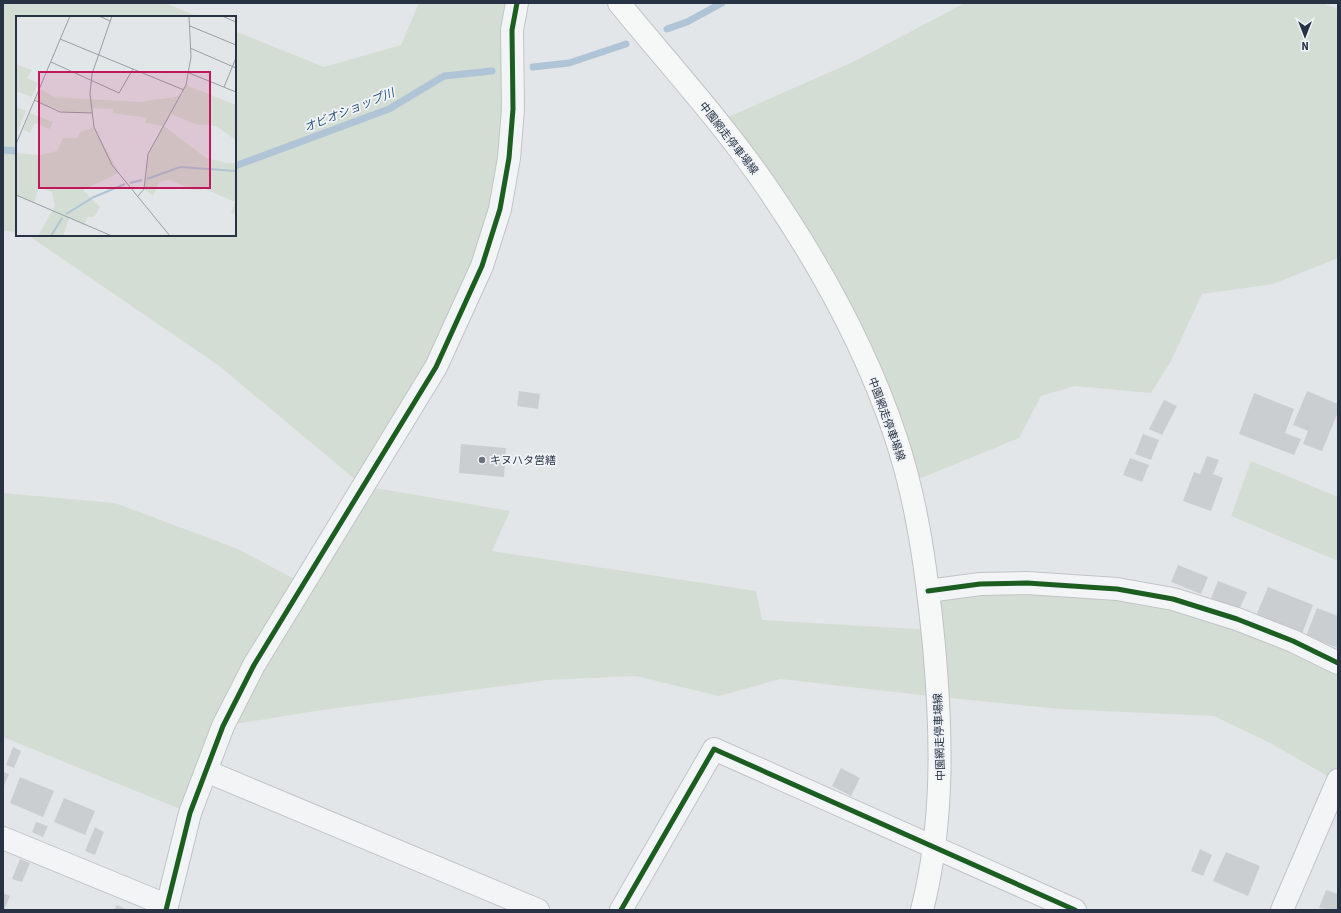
<svg xmlns="http://www.w3.org/2000/svg" width="1341" height="913" viewBox="0 0 1341 913" font-family="'Source Sans 3','Noto Sans JP',sans-serif">
  <rect width="100%" height="100%" fill="#e3e6e9"/>
  <path fill="#d4ddd3" d="M3,3H165L199,17H17V233L3,230Z
    M419,3H517L513,75L482,266L363,486L510,511L492,551L756,591L762,620L932,630L928,591L1117,589L1338,663V777L1336,781L1272,744L1214,716L1060,709L939,697L780,679L719,696L636,676L547,680L315,711L223,726L190,813L3,737V493L115,503L238,549L304,584L363,486L218,365L29,236L23,235H235V31L324,67L401,45Z
    M965,3H1322L1338,9V258L1273,284L1202,294L1171,361L1151,393L1075,386L1041,396L1019,438L909,483L874,380L717,122L855,61Z
    M1251,461L1338,497V561L1231,516Z"/>
  <g fill="none" stroke-linecap="round" stroke-linejoin="round">
    <path stroke="#afc4d6" stroke-width="7" d="M667,29L687,22L722,3
      M533,67L569,63L626,44
      M3,150L17,151
      M235,166L389,109L444,76L492,71"/>
  </g>
  <path fill="#cbced1" d="M519,391L540,394L538,409L517,406Z
    M1307,391L1338,404V412L1322,451L1303,444L1308,431L1293,425Z
    M1254,393L1294,409L1285,433L1301,439L1294,455L1239,434Z
    M1164,400L1177,406L1162,435L1149,429Z
    M1143,434L1159,440L1151,460L1135,454Z
    M461,444L506,448L504,477L459,473Z
    M1207,456L1219,460L1213,474L1223,478L1211,511L1183,501L1194,472L1200,474Z
    M1130,458L1149,465L1142,482L1123,475Z
    M1178,565L1208,577L1201,594L1171,582Z
    M1218,581L1247,592L1239,610L1211,598Z
    M1268,587L1313,605L1302,634L1256,616Z
    M1317,608L1338,616V648L1306,636Z
    M13,747L21,751L14,768L6,765Z
    M841,768L860,778L851,796L832,786Z
    M3,772L9,774L3,788Z
    M20,777L54,791L43,817L10,803Z
    M64,798L95,811L85,835L54,822Z
    M36,822L48,826L43,837L32,832Z
    M95,827L104,832L95,855L85,851Z
    M1200,849L1212,855L1203,876L1191,871Z
    M1226,852L1260,866L1248,896L1213,881Z
    M20,859L30,863L22,882L12,879Z
    M1326,890L1338,894L1337,910L1319,908Z
    M3,893L10,896L4,910H3Z
    M117,905L128,910H114Z"/>
  <g fill="none" stroke-linecap="round" stroke-linejoin="round">
    <g stroke="#c1c4c7" stroke-width="24">
      <path id="minor" d="M928,591L980,584L1027,583L1117,589L1173,599L1237,619L1293,641L1338,663
        M206,771L538,910
        M3,838L166,905
        M166,910L190,813L223,726L254,665L436,367L482,266L500,209L509,158L513,109L512,30L517,3
        M621,910L714,749L1075,910
        M1282,910L1338,780"/>
    </g>
    <g stroke="#bfc3c7" stroke-width="24">
      <path id="major" d="M619,3C668,63 722,122 766,186C819,263 865,346 895,435C918,503 927,575 934,646C942,735 944,823 922,910"/>
    </g>
    <use href="#minor" stroke="#f3f4f5" stroke-width="22"/>
    <use href="#major" stroke="#f6f7f7" stroke-width="22"/>
    <g stroke="#f1f4f8" stroke-width="8">
      <path id="cycleway" d="M928,591L980,584L1027,583L1117,589L1173,599L1237,619L1293,641L1338,663
        M166,910L190,813L223,726L254,665L436,367L482,266L500,209L509,158L513,109L512,30L517,3
        M621,910L714,749L1075,910"/>
    </g>
    <use href="#cycleway" stroke="#1b5e20" stroke-width="5"/>
  </g>
  <circle fill="#69727e" stroke="#f1f4f8" stroke-width="1.5" cx="482" cy="460" r="4"/>
  <g text-anchor="middle" stroke-width="3.5" stroke-linejoin="round" paint-order="stroke">
    <g font-size="11" fill="#273344" stroke="#f1f4f8">
      <text transform="translate(729 138) rotate(52)" y="4">中園網走停車場線</text>
      <text transform="translate(887 419) rotate(70)" y="4">中園網走停車場線</text>
      <text transform="translate(939 737) rotate(-92)" y="4">中園網走停車場線</text>
    </g>
    <g font-size="11" fill="#273344" stroke="#f1f4f8" text-anchor="start">
      <text x="490" y="464">キヌハタ営繕</text>
    </g>
    <g font-size="12" font-style="italic" fill="#2e557c" stroke="#f1f4f8">
      <text transform="translate(349 110) rotate(-22)" y="4">オビオショップ川</text>
    </g>
  </g>
  <g transform="translate(16 16)">
    <rect width="220" height="220" fill="#e3e6e9"/>
    <path d="M0,48L16,54L11,62L22,67L16,81L0,75ZM170,69L220,89V124L200,110L179,108L155,98L148,110L190,142L211,147H220V198L215,197L219,186L189,173L178,174L153,164L143,166L137,180L128,173L132,138L147,110L129,107L131,102L97,97V93L75,92L76,97H52L23,88L19,83L24,73L39,81L124,86L165,80ZM0,91L10,95L0,119ZM14,97L37,106L34,113L19,107L14,117L7,114ZM78,111L103,157L67,174L84,191L78,201H72L68,209L53,202L47,220H22L39,190L36,176L23,171L18,187L0,179V137L24,139L41,135L47,122H61L64,116Z" fill="#d4ddd3"/>
    <path fill="none" stroke="#afc4d6" stroke-width="2" d="M131,163L164,151L220,155M114,167L126,164M50,198L78,181L109,168M35,220L46,202"/>
    <path fill="none" stroke="#989ea7" stroke-width="1" d="M83,0L94,5M96,0L76,58L74,78L78,111L96,149L154,220M206,0L220,6M174,10L220,29M44,23L168,74M174,32L220,52M35,46L103,77L117,53M173,57L220,76M208,71L220,42M18,84L44,96L76,97M0,128L54,0M0,179L96,220M122,180L128,173L132,138L170,69L175,41L173,0"/>
    <path fill="#c2185b" fill-opacity="0.15" stroke="#c2185b" stroke-width="2" d="M23,56H194V172H23Z"/>
    <rect width="220" height="220" fill="none" stroke="#273344" stroke-width="2"/>
  </g>
  <rect width="1341" height="913" fill="none" stroke="#273344" stroke-width="8"/>
  <g transform="translate(1305 36) rotate(180)" stroke="#f1f4f8" stroke-width="3" paint-order="stroke">
  <path d="M0-3L7 15L0 10L-7 15Z" fill="#273344"/>
  <text y="-6" font-size="11" font-weight="bold" text-anchor="middle" fill="#273344">N</text>
  </g>
</svg>
